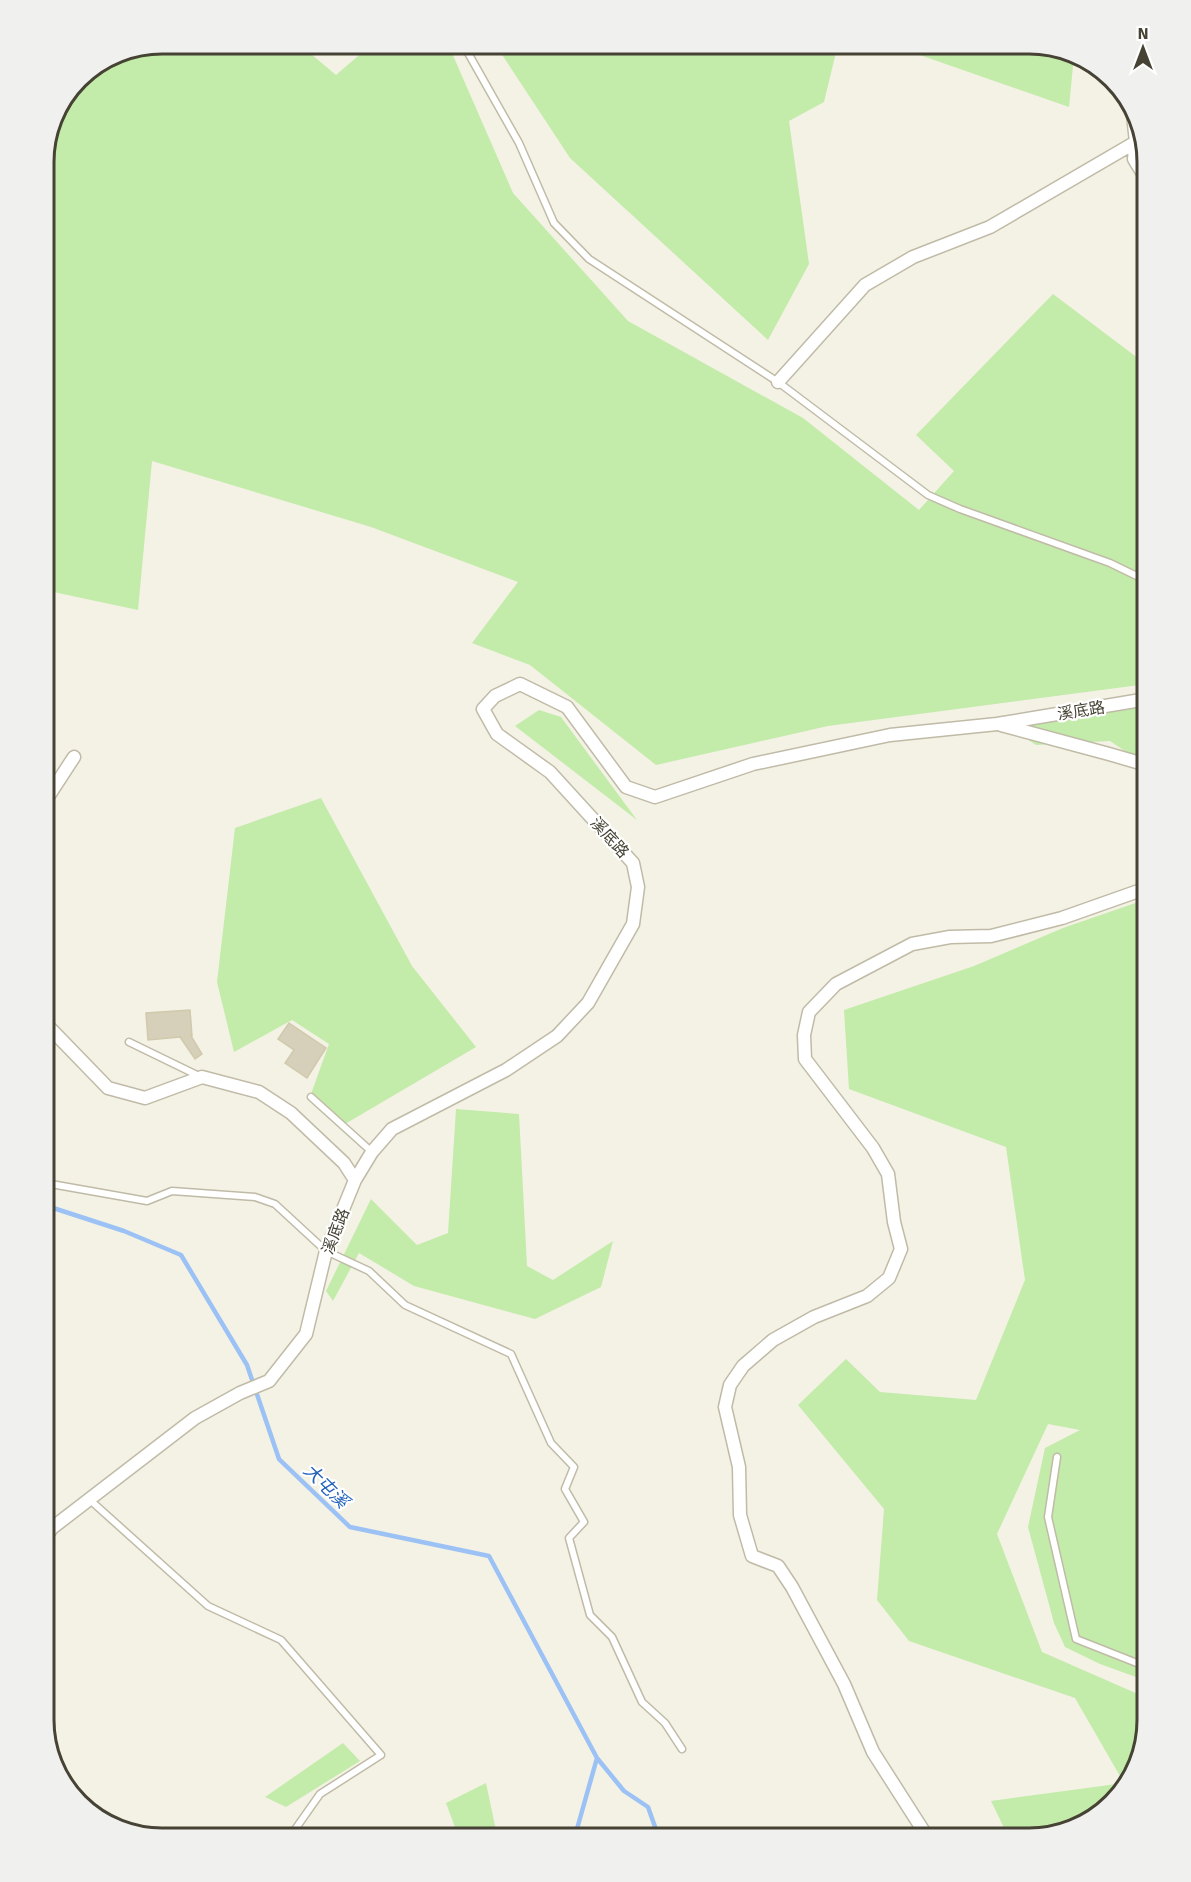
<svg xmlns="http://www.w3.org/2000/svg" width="1191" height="1882" viewBox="0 0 1191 1882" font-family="Signika,'Noto Sans TC',sans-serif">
  <rect width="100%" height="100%" fill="#f4f2e5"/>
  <path fill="#c3ebaa" d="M162,44H299L336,75L372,44H448L513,193L628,321L803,418L919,510L954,471L916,435L1053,294L1147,365V684L828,726L656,765L530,665L472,643L518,582L371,527L152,461L138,610L44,590V155L56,110L79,78L117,52Z
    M495,44H838L824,102L789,121L809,264L768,340L570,158Z
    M917,44H1037L1074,56L1069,107L917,54Z
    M1147,705V766L1110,741L1036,745L1007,725Z
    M539,710L561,717L637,820L515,726Z
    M321,798L412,966L476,1047L345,1124L311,1094L329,1044L292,1020L234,1052L217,982L235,828Z
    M1147,899V1681L1100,1664L1065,1647L1054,1623L1028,1527L1045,1448L1080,1430L1048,1424L997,1534L1042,1652L1147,1698V1720L1128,1785L1082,1826L1029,1838H1009L991,1801L1124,1783L1075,1698L909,1641L877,1600L884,1509L798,1405L846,1359L880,1392L976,1400L1025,1280L1006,1147L849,1089L844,1010L974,966L1063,928Z
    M456,1109L519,1114L527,1266L553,1280L613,1241L601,1287L535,1319L414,1286L359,1253L333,1301L326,1291L371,1199L417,1245L448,1233Z
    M343,1743L360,1761L286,1807L265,1797Z
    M486,1783L497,1835L491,1838H459L446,1803Z"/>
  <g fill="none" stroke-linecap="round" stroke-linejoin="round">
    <path stroke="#9cc2f5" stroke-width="4.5" d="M44,1205L124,1231L181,1255L247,1365L279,1459L350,1527L489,1556L597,1758L575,1836L577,1838
      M597,1758L624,1791L648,1807L659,1838"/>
  </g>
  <path fill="#d6cfb9" stroke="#d1c9ac" stroke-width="1.5" d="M190,1010L192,1036H191L202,1054L195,1059L180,1037L148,1040L146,1013Z
    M289,1023L326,1048L307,1078L285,1063L294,1050L278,1039Z"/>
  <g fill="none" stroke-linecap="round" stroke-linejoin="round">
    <g stroke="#c0bba7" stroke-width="9">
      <path id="service" d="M463,44L519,143L554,223L589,259L778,382L928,495L960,509L1110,563L1147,581
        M129,1042L201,1077
        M311,1097L372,1152
        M44,1184H51L147,1201L172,1191L255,1197L275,1204L326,1251L369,1271L405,1305L511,1354L551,1443L574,1467L565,1489L584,1522L569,1538L590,1615L612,1637L642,1702L665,1723L682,1749
        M1057,1457L1048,1517L1076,1639L1147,1667
        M90,1500L208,1606L281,1640L381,1755L320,1794L289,1838"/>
    </g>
    <g stroke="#c0bba7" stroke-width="15">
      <path id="minor" d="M1132,106L1136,142L1134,159L1147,180
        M778,382L865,285L913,257L990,227L1136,142
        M1001,725L1109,754L1140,763L1147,769
        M44,803L74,757
        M44,1022L108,1088L145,1098L202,1077L259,1092L291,1113L344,1163L355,1180
        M44,1539L52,1528L195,1418L240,1393L269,1381L306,1334L326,1251L355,1180L372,1152L392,1129L506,1070L557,1036L588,1003L633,924L638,887L633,863L550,772L497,734L483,709L495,696L520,684L567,707L626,787L655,797L753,764L890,735L997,724L1147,699
        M928,1838L873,1752L844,1684L792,1587L778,1566L752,1556L740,1515L739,1467L725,1407L730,1385L743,1366L773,1340L814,1317L867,1296L889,1278L901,1249L894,1222L888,1174L873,1148L805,1059L804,1035L809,1012L836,984L912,944L950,937L991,936L1062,918L1147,888"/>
    </g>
    <use href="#service" stroke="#fff" stroke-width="6"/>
    <use href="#minor" stroke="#fff" stroke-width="12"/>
  </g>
  <g text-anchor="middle" stroke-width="4.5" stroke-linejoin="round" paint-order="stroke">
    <g font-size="16" fill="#464234" stroke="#fff">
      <text transform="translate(1081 710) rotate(-9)" y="6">溪底路</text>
      <text transform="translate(610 837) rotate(48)" y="6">溪底路</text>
      <text transform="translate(335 1231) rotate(-69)" y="6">溪底路</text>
    </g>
    <g font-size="18" font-style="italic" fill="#2563ba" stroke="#fff">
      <text transform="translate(326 1486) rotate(44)" y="6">大屯溪</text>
    </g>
  </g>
  <path d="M0 0H1191V1882H0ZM162 54H1029A108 108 0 0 1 1137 162V1720A108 108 0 0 1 1029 1828H162A108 108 0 0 1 54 1720V162A108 108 0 0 1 162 54Z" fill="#f0f0ef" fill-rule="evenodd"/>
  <path fill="none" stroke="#464234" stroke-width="3" d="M162 54H1029A108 108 0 0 1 1137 162V1720A108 108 0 0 1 1029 1828H162A108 108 0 0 1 54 1720V162A108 108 0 0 1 162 54Z"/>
  <g transform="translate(1143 48)" stroke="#ffffff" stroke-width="4.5" paint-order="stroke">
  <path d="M0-4.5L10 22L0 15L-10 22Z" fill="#464234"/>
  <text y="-9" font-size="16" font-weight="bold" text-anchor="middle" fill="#464234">N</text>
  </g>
</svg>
